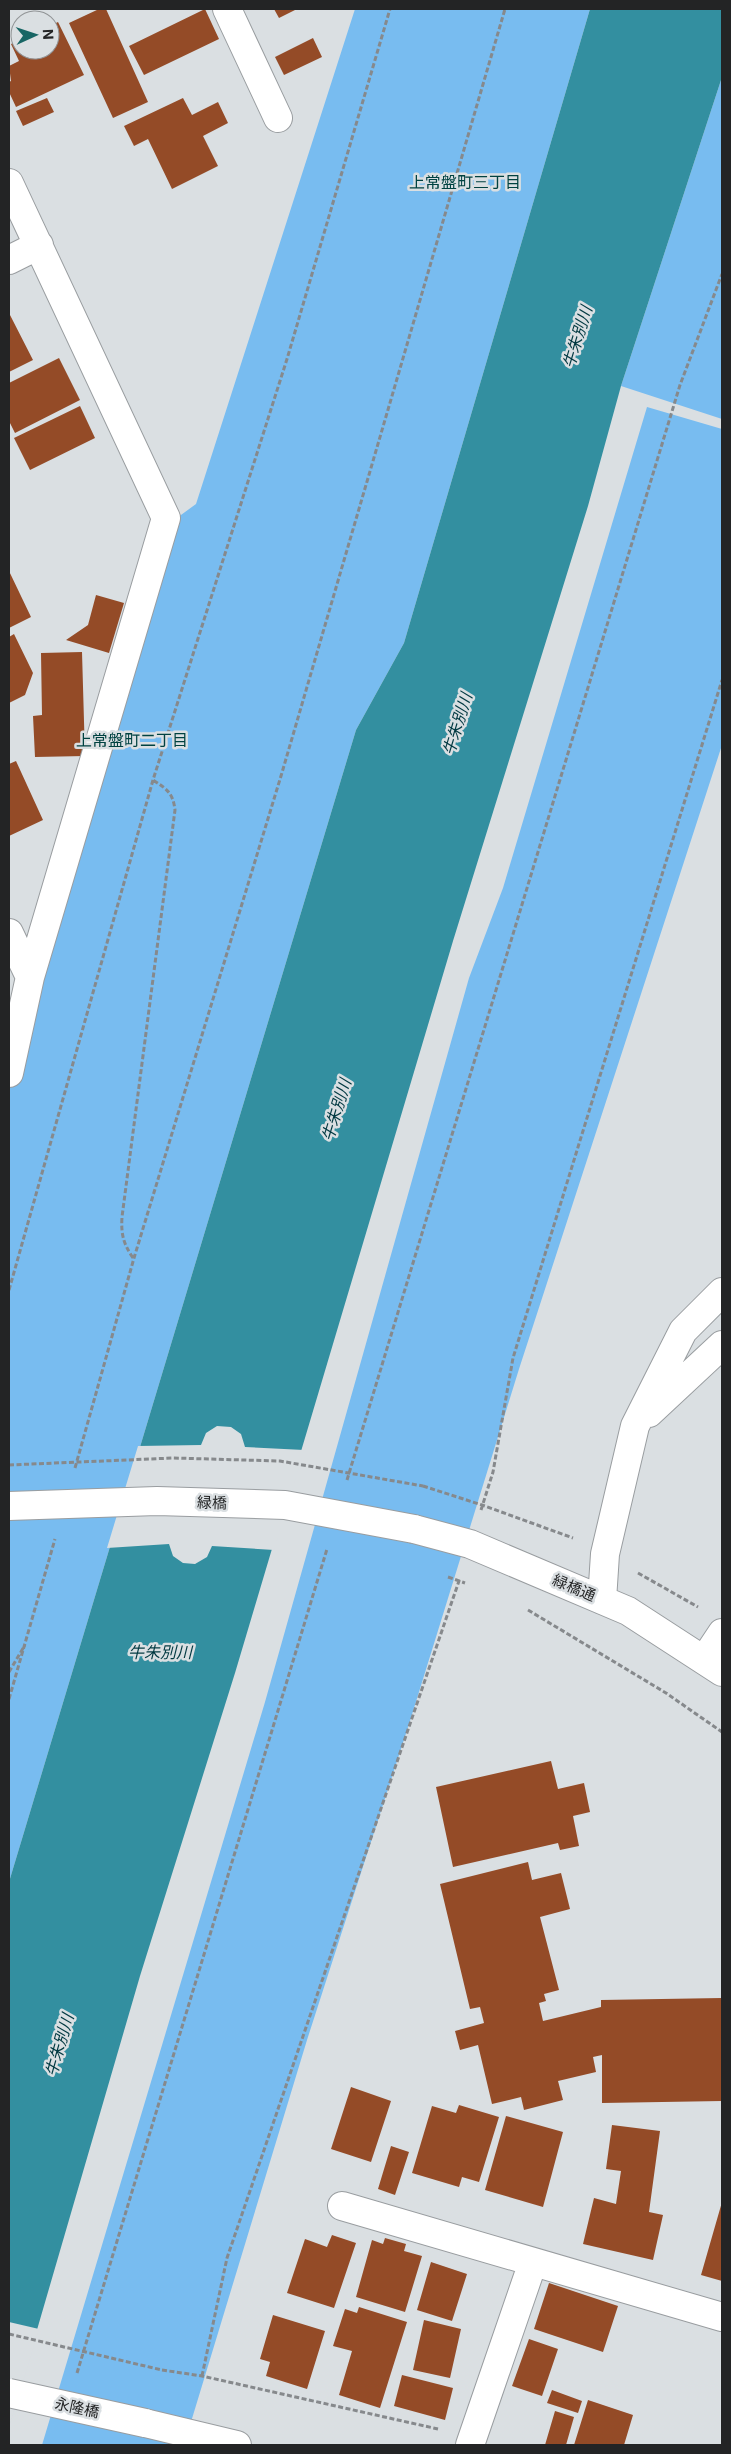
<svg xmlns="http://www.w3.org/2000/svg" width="731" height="2454" viewBox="0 0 731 2454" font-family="Inter,'Noto Sans JP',sans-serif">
  <rect width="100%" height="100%" fill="#dadfe2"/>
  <path fill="#78bcf0" d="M355,9H590L404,643L356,730L9,1882V1014L144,542L196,504Z
    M722,77V419L621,386Z
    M647,407L722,429V745L519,1369L410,1721L307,2040L184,2445H42L265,1702L469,978L503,888Z"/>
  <path fill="#338fa0" d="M590,9H722V77L621,386L588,506L453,941L235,1673L140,1976L9,2426V1882L356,730L404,643Z"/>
  <path fill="#dadfe2" d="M217,1426L231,1427L241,1434L245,1447L304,1450L274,1550L212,1546L207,1557L195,1564L183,1563L173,1556L169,1544L107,1548L138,1446L201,1445L206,1433Z
    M9,2322L39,2329L9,2428Z"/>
  <path fill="#944b27" d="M99,9H106L148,102L113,118L69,23Z
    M205,9L219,39L144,75L129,46Z
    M274,9H297L279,18Z
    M58,22L84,75L16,107L9,92V82L11,81L9,66L19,61L11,44L20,40V50H50V26Z
    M313,38L322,57L284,75L275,57Z
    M47,98L54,112L23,126L16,111Z
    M183,98L192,115L218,102L228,123L203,136L218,166L172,189L148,139L134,146L124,126Z
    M10,315L33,360L9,372V316Z
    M59,358L80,400L15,433L9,421V383Z
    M80,406L95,438L30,470L14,438Z
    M9,571L31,617L9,628Z
    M96,595L124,603L109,653L66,640L88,625Z
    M14,634L33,673L25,695L9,703V637Z
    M82,652L85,756L35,757L33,716L42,715L41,653Z
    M16,761L43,820L9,836V764Z
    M551,1761L558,1789L584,1783L590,1812L573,1816L579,1846L560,1850L558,1843L453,1867L436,1787Z
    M528,1862L532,1880L561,1873L570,1909L540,1917L559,1990L544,1994L546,2001L539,2003L543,2021L601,2007V2000L722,1998V2101L602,2103V2055L593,2057L596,2072L558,2081L563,2100L524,2110L521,2097L492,2104L478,2045L460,2050L455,2031L484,2023L480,2007L470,2009L440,1884Z
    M351,2087L391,2101L371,2162L331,2149Z
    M459,2105L499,2117L479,2182L462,2177L459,2187L412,2173L432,2106L456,2113Z
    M506,2116L563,2132L543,2207L485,2190Z
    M612,2125L660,2131L649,2212L663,2215L653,2260L583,2244L594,2198L616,2204L621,2171L606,2169Z
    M391,2146L409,2152L395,2195L378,2189Z
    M722,2202V2281L701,2275Z
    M332,2235L356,2243L334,2308L287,2293L305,2239L327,2247Z
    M385,2238L406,2244L404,2251L422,2256L405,2312L356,2297L372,2240L383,2244Z
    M431,2262L467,2274L452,2321L417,2310Z
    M549,2283L618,2306L603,2352L534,2329Z
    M359,2307L407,2322L380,2408L339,2395L352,2351L333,2346L345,2309L357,2313Z
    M273,2315L325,2331L307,2389L266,2376L270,2362L260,2359Z
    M424,2320L461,2329L450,2378L413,2370Z
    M529,2339L558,2349L542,2396L512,2386Z
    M402,2375L453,2388L445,2420L394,2406Z
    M552,2390L582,2401L578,2413L547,2403Z
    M588,2400L633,2415L624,2445H574Z
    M555,2411L574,2417L566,2445H545Z"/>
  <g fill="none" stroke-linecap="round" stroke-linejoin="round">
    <g stroke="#999da0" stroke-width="30">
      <path id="minor" d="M227,9L278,118
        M9,183L166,518L30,977L9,1073
        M9,260L39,245
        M9,933L30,977
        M649,1413L722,1345
        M414,1529L470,1544L628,1611L722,1672
        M602,1600L605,1554L635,1426L683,1331L722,1292
        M704,1660L722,1633
        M342,2206L722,2317
        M145,2423L237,2445
        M470,2445L533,2262"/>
    </g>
    <path stroke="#86898c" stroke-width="3" stroke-dasharray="5 2.5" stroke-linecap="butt" d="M133,1258C123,1243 121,1234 122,1217L175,810C173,793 167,789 153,780
      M9,1290L153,780L287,359L390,9
      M75,1468L134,1258L281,776L505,9
      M347,1480L680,385L722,274
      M423,1486L482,1505L573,1538
      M481,1510L493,1472L513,1358L722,680
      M638,1573L698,1607
      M448,1577L465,1583
      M528,1610L666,1693L722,1732
      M9,1672L25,1645
      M9,1699L55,1539
      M162,2370L202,2376L438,2429
      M77,2373L327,1549
      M202,2376L227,2258L460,1578"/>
    <use href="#minor" stroke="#fff" stroke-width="28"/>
    <g stroke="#999da0" stroke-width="30" stroke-linecap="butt">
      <path id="minor-bridge" d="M9,1506L157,1501L285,1505L414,1529
        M9,2393L145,2423"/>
    </g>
    <path stroke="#86898c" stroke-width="3" stroke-dasharray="5 2.5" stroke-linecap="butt" d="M9,1465L173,1458L280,1461L423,1486
      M9,2334L162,2370"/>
    <use href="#minor-bridge" stroke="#fff" stroke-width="28"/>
  </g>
  <g text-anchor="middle" stroke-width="5" stroke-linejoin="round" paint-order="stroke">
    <g font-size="15" fill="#232425" stroke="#dadfe2">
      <text transform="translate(212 1503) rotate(2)" y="5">緑橋</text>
      <text transform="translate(574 1588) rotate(23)" y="5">緑橋通</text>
      <text transform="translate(77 2408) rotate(12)" y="5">永隆橋</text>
    </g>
    <g font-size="16" fill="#004241" stroke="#dadfe2">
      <text x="465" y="188">上常盤町三丁目</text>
      <text x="132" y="746">上常盤町二丁目</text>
    </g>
    <g font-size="16" font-style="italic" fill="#003841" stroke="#dadfe2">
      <text transform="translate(577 337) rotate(-73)" y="6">牛朱別川</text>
      <text transform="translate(457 724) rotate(-73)" y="6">牛朱別川</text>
      <text transform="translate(336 1110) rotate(-73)" y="6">牛朱別川</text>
      <text x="160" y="1658">牛朱別川</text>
      <text transform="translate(59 2045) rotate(-74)" y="6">牛朱別川</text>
    </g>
  </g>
  <rect width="731" height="2454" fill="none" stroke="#232425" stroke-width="20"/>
  <g transform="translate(35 35) rotate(87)"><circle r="24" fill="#dadfe2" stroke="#919496"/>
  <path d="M0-4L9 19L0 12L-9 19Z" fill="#186665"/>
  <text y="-8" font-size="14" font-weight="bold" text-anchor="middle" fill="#232425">N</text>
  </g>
</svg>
